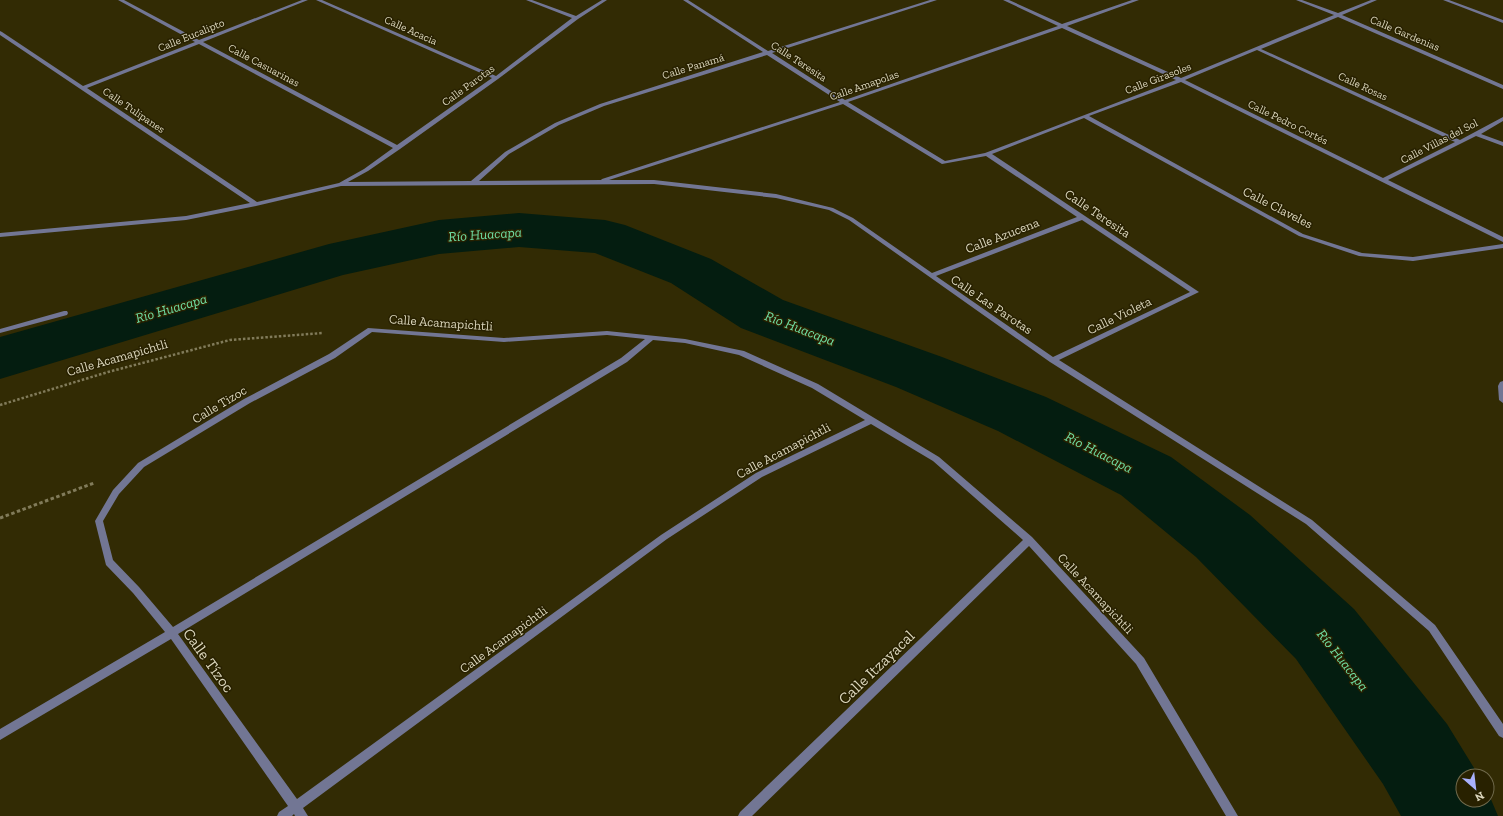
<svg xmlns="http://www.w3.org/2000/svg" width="1503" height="816" viewBox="0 0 1503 816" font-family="'Zilla Slab',serif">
  <rect width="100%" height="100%" fill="#322b04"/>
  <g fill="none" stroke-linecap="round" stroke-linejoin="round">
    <path fill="#041d10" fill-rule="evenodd" d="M519,213L605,220L625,225L711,259L783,300L942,357L1046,397L1171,457L1250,515L1354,609L1447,724L1479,776H1463V800H1487V790L1498,816H1401L1383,784L1296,659L1196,557L1121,495L998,431L896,387L741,328L671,283L595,253L519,247L439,254L343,275L0,379V337L329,244L439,220Z"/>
    <path stroke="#817b5a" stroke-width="2.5" stroke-dasharray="2.5 2" stroke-linecap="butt" d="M0,405L108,372L230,340L323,333"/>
    <path stroke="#817b5a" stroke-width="3" stroke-dasharray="3.5 2.5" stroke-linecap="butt" d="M0,518L94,483"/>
    <path fill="#727694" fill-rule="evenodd" d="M118,0H124L199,40L302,0H308L203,42L397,145L492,78L316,0H322L496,76L572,18L526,0H532L576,16L602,0H607L578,19L498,79L400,149L368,171L348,182L471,181L505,152L555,123L600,104L763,52L683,0H688L768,51L930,0H937L772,53L845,100L1058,26L1003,0H1009L1062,24L1132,0H1139L1067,26L1181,78L1334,15L1296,0H1302L1338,13L1371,0H1377L1342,15L1503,85V89L1338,17L1261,49L1460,140L1503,117V121L1481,134L1503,142V146L1476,136L1388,180L1503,237V242L1181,82L1089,116L1303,234L1362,253L1413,257L1503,244V248L1413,261L1359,256L1299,236L1084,118L992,154L1199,292L1059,360L1312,520L1435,625L1503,724V738L1499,736L1429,631L1306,524L1050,362L849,220L829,210L776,198L654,184L341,186L256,206L186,220L0,237V233L186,216L250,203L0,35V31L2,32L83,86L195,42ZM1062,28L1176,80L985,153L945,161L848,102ZM199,44L393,148L364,169L339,183L257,202L87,88ZM1257,50L1455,142L1383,178L1185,80ZM767,55L840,102L602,179L601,180L479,181L509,154L559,125L604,106ZM843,104L942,164L986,156L1077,217L932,273L853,218L833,208L776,194L654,180H609ZM1082,220L1190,292L1053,357L936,276Z
      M1443,0H1449L1503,20V23Z
      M64,311H67L68,313L67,315L0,333V329Z
      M368,328L504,338L607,331L685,339L744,351L818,384L939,457L1032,537L1144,658L1238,816H1226L1136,664L1029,546L752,816H738L740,812L1023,540L933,461L871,424L762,477L667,539L303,808L308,816H295L294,814L292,816H277L279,812L288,806L171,639L0,740V729L165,632L133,593L106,565L95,521L113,490L138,463L244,399L329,354ZM372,332L504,342L607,335L645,339L621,358L173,627L139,587L113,560L103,521L119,494L144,467L250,403L335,358ZM653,340L685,343L739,355L812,388L865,420L756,473L661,535L297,799L178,634L627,362Z
      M1503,381V403L1499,400L1498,386L1500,382Z"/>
  </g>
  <g text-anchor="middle" stroke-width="3" stroke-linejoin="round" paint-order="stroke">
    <g font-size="11" fill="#dcd7bd" stroke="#282100">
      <text transform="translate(411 30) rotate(24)" y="4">Calle Acacia</text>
      <text transform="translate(1405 33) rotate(23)" y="4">Calle Gardenias</text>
      <text transform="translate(191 35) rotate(-22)" y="4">Calle Eucalipto</text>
      <text transform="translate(799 61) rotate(33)" y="4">Calle Teresita</text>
      <text transform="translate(264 65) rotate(28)" y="4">Calle Casuarinas</text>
      <text transform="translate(693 66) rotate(-17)" y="4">Calle Panamá</text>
      <text transform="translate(1158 78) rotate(-21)" y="4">Calle Girasoles</text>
      <text transform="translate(468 85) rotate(-36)" y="4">Calle Parotas</text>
      <text transform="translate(864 85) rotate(-19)" y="4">Calle Amapolas</text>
      <text transform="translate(1363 86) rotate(25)" y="4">Calle Rosas</text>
      <text transform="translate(134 110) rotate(34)" y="4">Calle Tulipanes</text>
      <text transform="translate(1288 122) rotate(26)" y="4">Calle Pedro Cortés</text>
      <text transform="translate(1439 141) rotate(-27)" y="4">Calle Villas del Sol</text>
    </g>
    <g font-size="13" fill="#dcd7bd" stroke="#282100">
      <text transform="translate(1278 207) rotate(27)" y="5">Calle Claveles</text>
      <text transform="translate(1098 213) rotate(34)" y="5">Calle Teresita</text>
      <text transform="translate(1002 235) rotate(-21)" y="5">Calle Azucena</text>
      <text transform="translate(992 304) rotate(34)" y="5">Calle Las Parotas</text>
      <text transform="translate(1119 315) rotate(-26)" y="5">Calle Violeta</text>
      <text transform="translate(441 322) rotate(4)" y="5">Calle Acamapichtli</text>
      <text transform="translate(117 357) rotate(-16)" y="5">Calle Acamapichtli</text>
      <text transform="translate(219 404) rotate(-31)" y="5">Calle Tizoc</text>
      <text transform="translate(783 450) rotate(-28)" y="5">Calle Acamapichtli</text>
      <text transform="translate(1096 593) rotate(47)" y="5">Calle Acamapichtli</text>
      <text transform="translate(503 639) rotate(-36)" y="5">Calle Acamapichtli</text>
    </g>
    <g font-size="14" font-style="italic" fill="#6fdfa5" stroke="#282100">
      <text transform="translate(485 234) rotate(-4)" y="5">Río Huacapa</text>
      <text transform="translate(171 308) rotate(-16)" y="5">Río Huacapa</text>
      <text transform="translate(800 328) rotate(21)" y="5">Río Huacapa</text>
      <text transform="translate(1099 452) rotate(27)" y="5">Río Huacapa</text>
      <text transform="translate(1343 660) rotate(52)" y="5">Río Huacapa</text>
    </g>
    <g font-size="16" fill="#dcd7bd" stroke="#282100">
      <text transform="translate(209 660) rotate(54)" y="6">Calle Tízoc</text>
      <text transform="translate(876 667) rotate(-44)" y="6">Calle Itzayacal</text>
    </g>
  </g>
  <g transform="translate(1475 788) rotate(152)"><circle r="19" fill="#282100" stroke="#706a4c"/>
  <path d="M0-3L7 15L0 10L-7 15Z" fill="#a8b0fc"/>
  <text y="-6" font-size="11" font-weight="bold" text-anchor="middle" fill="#dcd7bd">N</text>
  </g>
</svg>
